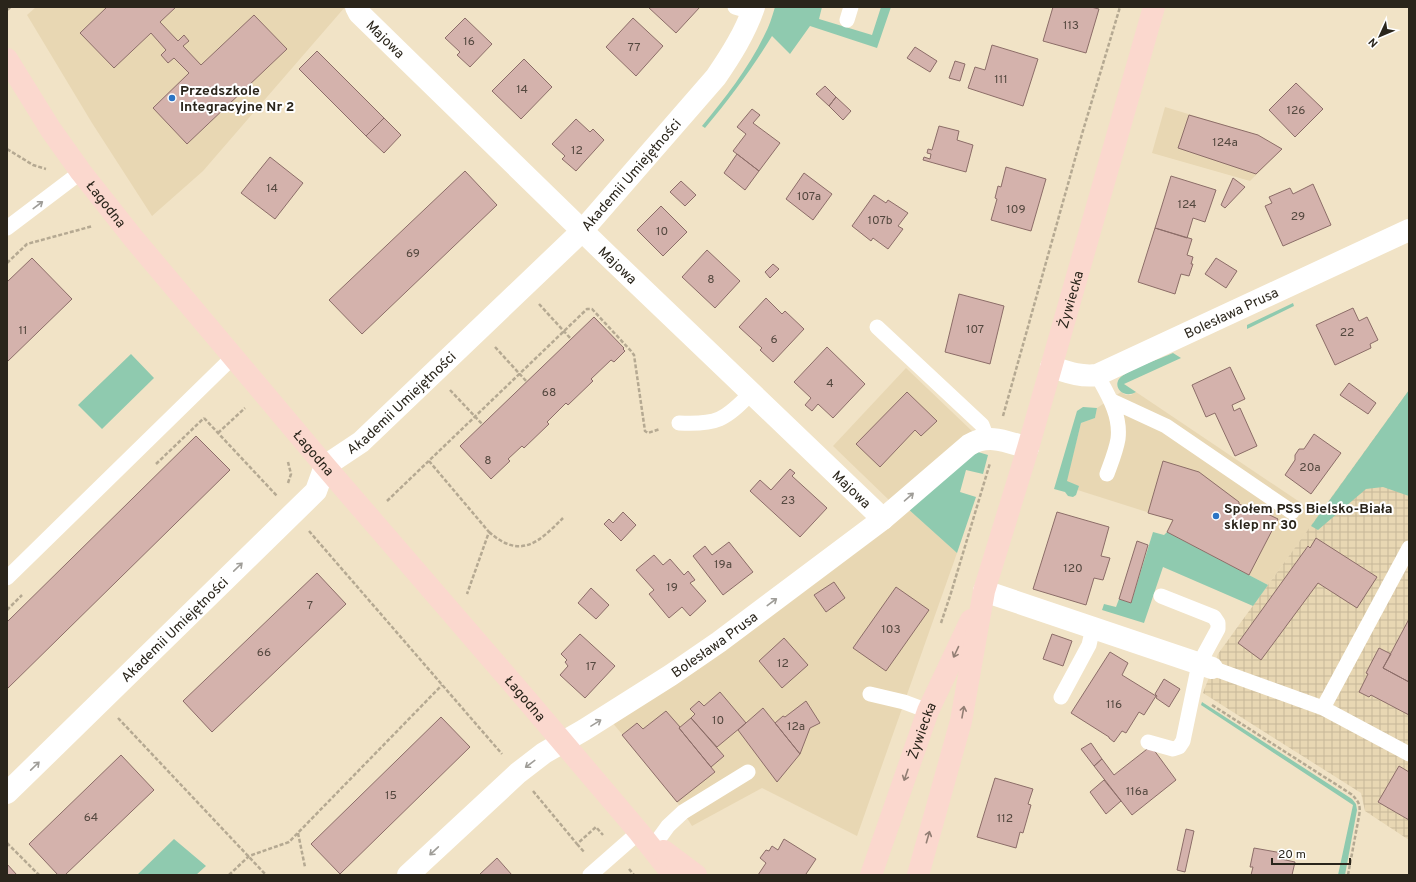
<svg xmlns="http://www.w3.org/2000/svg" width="1416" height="882" viewBox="0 0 1416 882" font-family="Overpass,sans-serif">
  <defs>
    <pattern id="industrial-grid" width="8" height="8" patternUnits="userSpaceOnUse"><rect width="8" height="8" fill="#e8d7b3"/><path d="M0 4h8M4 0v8" fill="none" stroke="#c7b899"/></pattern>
  </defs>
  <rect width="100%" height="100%" fill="#f1e3c6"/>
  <path fill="#e8d7b3" d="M36,7H345L203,171L152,216L92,123L27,15Z
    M1165,107L1258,135L1282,149L1250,181L1152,153Z
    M906,368L973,432L890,501L833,446Z
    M1121,392L1126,395H1131L1136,392L1319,515L1268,585L1167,532L1172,520L1065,486L1081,423L1095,418L1097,408Z
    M907,508L957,553L857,836L762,788L692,826L677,802L612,722Z"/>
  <path fill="url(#industrial-grid)" d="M1409,390V840L1365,811L1361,793L1203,693L1218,654Z"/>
  <path fill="#8fcaaf" d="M775,7H822L819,19L872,35L881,7H891L877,48L810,26L790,54L772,36C751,70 730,98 705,128L702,126C725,98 748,69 764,36C769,27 772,17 775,7Z
    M1293,303L1294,306L1247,329V325Z
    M1173,353L1181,358L1124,384L1136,392C1124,399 1113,388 1119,379C1126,370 1162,358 1173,353Z
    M131,354L154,378L102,429L78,405Z
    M1409,390V496L1383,487L1366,489L1318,530L1311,526Z
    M1083,407L1097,408L1095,418L1081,423L1067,481L1079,486L1076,495L1073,497L1068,496L1065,492L1054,489L1077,411Z
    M978,452L988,455L983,474L966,470L960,492L976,497L957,553L907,508L940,478Z
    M1153,532L1164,535L1167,532L1268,585L1253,606L1163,567L1144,623L1102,610L1104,604L1116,607L1119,599L1131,603Z
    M1202,702L1352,799L1356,804L1357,810L1345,875H1338L1353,805L1201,705Z
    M174,839L206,866L196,875H137Z"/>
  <path fill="#d4b2ac" stroke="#8c6d68" d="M107,7H176L160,22L178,41L184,35L189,41L183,46L201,65L254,15L287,49L187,144L153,108L189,73L174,58L168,63L161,55L166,50L151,33L114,68L80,33Z
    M648,7H700L676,33Z
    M1053,7H1091L1099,9L1086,53L1043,41Z
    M465,18L492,44L470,67L457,55L460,52L445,38Z
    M633,18L663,46L636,76L606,47Z
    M992,45L1038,59L1023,106L968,88L975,67L985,70Z
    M915,47L937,61L930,72L907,58Z
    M317,51L384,118L366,136L299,69Z
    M524,59L552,87L521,119L492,91Z
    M955,61L965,64L960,81L949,78Z
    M1296,83L1323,109L1295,137L1269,110Z
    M825,86L836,97L829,106L816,94Z
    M836,97L851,111L843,120L829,106Z
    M752,109L760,115L753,123L780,143L759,171L733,151L746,134L737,127Z
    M1189,115L1258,135L1282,149L1256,174L1178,148Z
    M384,118L401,135L384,153L366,136Z
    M576,119L590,132L593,129L604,140L576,171L562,159L565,156L552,144Z
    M939,126L959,131L957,140L973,145L966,172L923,160L924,157L930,159L931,154L927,153L928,149L932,150Z
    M737,154L759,171L745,190L724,173Z
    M270,157L303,183L275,219L241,193Z
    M1006,167L1046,179L1031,231L991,220L997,199L995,198L998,186L1001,187Z
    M465,171L497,205L362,334L329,300Z
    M804,173L832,194L813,220L786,199Z
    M1171,176L1216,190L1205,222L1193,218L1187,238L1155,228Z
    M1233,178L1245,187L1225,208L1221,205Z
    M681,181L696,195L685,206L670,192Z
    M1313,184L1331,225L1283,246L1265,206L1272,203L1269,197L1290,188L1293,194Z
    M874,195L886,203L888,200L908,213L898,226L903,229L888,249L873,238L871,241L852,226Z
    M661,206L687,232L663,256L637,230Z
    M1155,228L1192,239L1187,255L1193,257L1191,264H1193L1189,276L1181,274L1175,294L1138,282Z
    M707,250L740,281L715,308L682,277Z
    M32,258L72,299L7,362V282Z
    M1216,258L1237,271L1226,288L1205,274Z
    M773,264L779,269L770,278L765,272Z
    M959,294L1004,306L990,364L945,352Z
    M766,298L782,314L785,311L804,329L773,362L760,350L762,348L739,327Z
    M1353,308L1359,321L1367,317L1378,340L1370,344L1371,348L1335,365L1316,325Z
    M594,317L624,348L623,349L625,351L614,362L611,360L591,379L593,381L568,405L566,403L547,422L549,424L524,448L522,446L508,459L510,461L491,479L460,446Z
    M827,347L865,384L833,418L818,404L812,411L805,405L811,398L794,382Z
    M1230,367L1245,399L1232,405L1234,411L1240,408L1257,446L1235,456L1215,413L1206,417L1192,385Z
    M1349,383L1376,403L1368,414L1340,395Z
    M907,392L937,421L921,436L915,430L880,467L856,444Z
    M1314,434L1341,453L1311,494L1285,475L1295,460V455L1299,449H1304Z
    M196,436L230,470L7,689V622Z
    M1163,461L1199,472L1239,502V504L1254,511L1255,508L1278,519L1249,575L1167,532L1173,520L1148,513Z
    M790,469L795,473L792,476L827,508L800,537L750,491L760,480L771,490Z
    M623,512L636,525L621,541L604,524L609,519L613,523Z
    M1057,512L1109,527L1101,556L1110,558L1103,580L1094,578L1086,605L1033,589Z
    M1316,538L1377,577L1357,608L1318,583L1261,660L1238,643L1308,546L1310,548Z
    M1137,541L1148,545L1131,603L1119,599Z
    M729,542L753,572L723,595L693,556L705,546L712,555Z
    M654,555L663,565L670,559L684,575L688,571L695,580L690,583L706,601L690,616L682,607L669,618L649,594L654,590L636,570Z
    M317,573L346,604L212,732L183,701Z
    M834,582L845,598L826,612L814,595Z
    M896,587L929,610L886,671L853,648Z
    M591,588L609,605L596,619L578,603Z
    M1409,619V682L1383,668Z
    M580,634L615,666L585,698L560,675L568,666L565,662L567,660L561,654Z
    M1052,634L1072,641L1063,666L1043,659Z
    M784,638L808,665L782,688L759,661Z
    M1379,648L1391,654L1383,668L1409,682V715L1371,695L1369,697L1359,692L1368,674L1366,673Z
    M1110,652L1128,663L1122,675L1156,696L1144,715L1139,712L1126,733L1122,731L1114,742L1109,738V737L1071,713Z
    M1164,679L1180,689L1169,707L1156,698L1157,696L1155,694Z
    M720,692L746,723L717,747L691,718L695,714L690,709L699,701L704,706Z
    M806,701L820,723L810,728L800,754L775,723L783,716L785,717Z
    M763,708L800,754L777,782L738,730Z
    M666,711L680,727L679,728L715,772L677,802L622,735L637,723L643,729Z
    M441,717L470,747L340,874L311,844Z
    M691,718L724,756L711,767L679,728Z
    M1091,743L1102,759L1094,766L1081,749Z
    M1151,746L1176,780L1132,815L1094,766L1102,759L1114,775Z
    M121,755L154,790L65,875H58L29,844Z
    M1399,766L1409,772V820L1378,802Z
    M995,778L1033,789L1028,804L1031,805L1023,833L1020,832L1016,848L977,837Z
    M1104,780L1121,801L1106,814L1090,792Z
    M1186,829L1194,831L1185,872L1177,870Z
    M784,839L816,859L806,874L807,875H758L766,863L760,858L766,850L769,851L772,846L778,850Z
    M1254,848L1282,853L1281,859L1295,862L1292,875H1251L1253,867H1250Z
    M497,858L512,875H479Z
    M7,864L17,875H7Z"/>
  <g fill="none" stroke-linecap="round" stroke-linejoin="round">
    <path stroke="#b5a992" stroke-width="2.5" stroke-dasharray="4 2" stroke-linecap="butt" d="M7,10L11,7
      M7,149L33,165L46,169
      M7,263L27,244L93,226
      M539,304L571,339
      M495,347L527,382
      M450,390L483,425
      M1003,416L1082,134L1120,7
      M204,418L277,496
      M218,433L245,408
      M429,461L489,532L467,594
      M156,464L204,418
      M288,483L291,474L288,462
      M387,501L587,309H592L631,351L634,355L645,431L648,433L660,429
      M309,531L502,754
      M489,532C521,560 539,542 563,518
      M7,610L22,595
      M941,623L951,593L990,463
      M1212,705L1351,794C1359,801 1361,806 1359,816L1348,875
      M118,718L266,875
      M533,791L577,844L596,827L603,835
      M298,833L305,867
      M7,843L39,875
      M577,844L585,853
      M629,869L634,875
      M229,875L249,856L289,842L442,685"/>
    <path stroke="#fff" stroke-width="15" d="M735,7L752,12
      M847,20L851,7
      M7,228L81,172
      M877,327L982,425L987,438
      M1097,375C1108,395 1121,415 1118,439C1116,451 1111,463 1107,474
      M1112,401L1166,426L1292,512
      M679,423C717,425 725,420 751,393
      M7,578L233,357
      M1212,668L1323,708L1409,754
      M870,694L904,702L928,711
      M1061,697L1089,645L1093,628
      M1323,708L1409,548
      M1148,742L1173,749L1179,747L1183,741L1199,664L1218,629V623L1214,617L1161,596
      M655,844L668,826L683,812L748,772
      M590,875L639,832"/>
    <g stroke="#fff" stroke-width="22">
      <path id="s1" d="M356,7L359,13L600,248L883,519"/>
      <path id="s2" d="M1051,367C1067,372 1080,377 1097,375L1409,230"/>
      <path d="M984,591L1212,668"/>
      <path id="s3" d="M7,793L316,491L325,466L361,442L582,231L716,77C731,55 745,33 754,7"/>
      <path id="s4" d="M408,875L518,773L544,753L584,730L671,675L719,642L883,519L969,445C989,433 1007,442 1028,448"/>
    </g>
    <g stroke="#fbd8ce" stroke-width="22">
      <path id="s5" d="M7,59L51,130L81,172L134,239L325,466L526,699L639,832L673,875"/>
      <path d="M664,851L696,875"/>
      <path id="s6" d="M871,875L928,711L971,620"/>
      <path id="s7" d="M918,875L961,721L984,591L1028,448L1154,7"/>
    </g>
  </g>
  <defs><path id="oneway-shaft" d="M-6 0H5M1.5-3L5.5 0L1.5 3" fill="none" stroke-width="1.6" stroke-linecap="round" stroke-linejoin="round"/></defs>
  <g stroke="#9f9d98">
    <use href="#oneway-shaft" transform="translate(38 205) rotate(-37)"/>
    <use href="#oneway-shaft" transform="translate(909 497) rotate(-41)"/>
    <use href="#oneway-shaft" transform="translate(238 567) rotate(-44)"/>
    <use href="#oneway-shaft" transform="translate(772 602) rotate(-37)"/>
    <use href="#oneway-shaft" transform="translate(596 723) rotate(-32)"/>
    <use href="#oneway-shaft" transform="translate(530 764) rotate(143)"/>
    <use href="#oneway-shaft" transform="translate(35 766) rotate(-44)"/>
    <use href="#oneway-shaft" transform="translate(434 851) rotate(137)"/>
  </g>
  <g stroke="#927e74">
    <use href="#oneway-shaft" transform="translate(956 652) rotate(115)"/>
    <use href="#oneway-shaft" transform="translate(963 712) rotate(-80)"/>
    <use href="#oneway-shaft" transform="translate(906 775) rotate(109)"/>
    <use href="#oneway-shaft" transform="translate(928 837) rotate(-74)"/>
  </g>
  <g fill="#2b74c5" stroke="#fff" stroke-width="1.5">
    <circle cx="172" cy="98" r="4"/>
    <circle cx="1216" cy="516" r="4"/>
  </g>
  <g text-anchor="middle" stroke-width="4" stroke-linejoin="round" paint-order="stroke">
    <g font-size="12" fill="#54483f">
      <text x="1071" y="29">113</text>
      <text x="469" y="45">16</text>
      <text x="634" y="51">77</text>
      <text x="1001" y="83">111</text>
      <text x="522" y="93">14</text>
      <text x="1296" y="114">126</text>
      <text x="1225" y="146">124a</text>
      <text x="577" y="154">12</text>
      <text x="272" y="192">14</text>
      <text x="809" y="200">107a</text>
      <text x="1187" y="208">124</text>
      <text x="1016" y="213">109</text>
      <text x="1298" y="220">29</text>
      <text x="880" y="224">107b</text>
      <text x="662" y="235">10</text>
      <text x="413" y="257">69</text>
      <text x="711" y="283">8</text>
      <text x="975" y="333">107</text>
      <text x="23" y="334">11</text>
      <text x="1347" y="336">22</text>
      <text x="774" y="343">6</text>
      <text x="830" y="387">4</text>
      <text x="549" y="396">68</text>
      <text x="488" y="464">8</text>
      <text x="1310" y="471">20a</text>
      <text x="788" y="504">23</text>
      <text x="723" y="568">19a</text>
      <text x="1073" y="572">120</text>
      <text x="672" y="591">19</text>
      <text x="310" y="609">7</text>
      <text x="891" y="633">103</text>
      <text x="264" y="656">66</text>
      <text x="783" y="667">12</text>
      <text x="591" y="670">17</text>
      <text x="1114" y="708">116</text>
      <text x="718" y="724">10</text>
      <text x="796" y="730">12a</text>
      <text x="1137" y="795">116a</text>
      <text x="391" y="799">15</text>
      <text x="91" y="821">64</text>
      <text x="1005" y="822">112</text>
    </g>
    <g font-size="14" fill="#2a251b" stroke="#fff">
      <text dy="5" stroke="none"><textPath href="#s1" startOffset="44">Majowa</textPath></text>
      <text dy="5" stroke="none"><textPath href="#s3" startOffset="882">Akademii Umiejętności</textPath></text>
      <text dy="5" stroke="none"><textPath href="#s5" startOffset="176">Łagodna</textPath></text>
      <text dy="5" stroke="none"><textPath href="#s1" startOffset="368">Majowa</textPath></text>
      <text dy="5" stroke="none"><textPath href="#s7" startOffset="596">Żywiecka</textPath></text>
      <text dy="5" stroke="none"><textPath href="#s2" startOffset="195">Bolesława Prusa</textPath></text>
      <text dy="5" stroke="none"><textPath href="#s3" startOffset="558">Akademii Umiejętności</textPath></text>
      <text dy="5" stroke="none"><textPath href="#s5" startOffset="500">Łagodna</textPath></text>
      <text dy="5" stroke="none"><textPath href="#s1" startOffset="692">Majowa</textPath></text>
      <text dy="5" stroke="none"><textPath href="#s3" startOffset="234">Akademii Umiejętności</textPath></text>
      <text dy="5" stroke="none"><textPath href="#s4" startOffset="385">Bolesława Prusa</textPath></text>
      <text dy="5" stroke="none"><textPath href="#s5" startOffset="824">Łagodna</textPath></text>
      <text dy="5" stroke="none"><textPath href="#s6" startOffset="153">Żywiecka</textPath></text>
    </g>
    <g font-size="14" font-weight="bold" fill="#2a251b" stroke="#fff" text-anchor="start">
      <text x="180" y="95">Przedszkole<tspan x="180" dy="16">Integracyjne Nr 2</tspan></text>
      <text x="1224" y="513">Społem PSS Bielsko-Biała<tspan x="1224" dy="16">sklep nr 30</tspan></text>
    </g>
  </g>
  <rect width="1416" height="882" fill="none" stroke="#2a251b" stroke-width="16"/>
  <g transform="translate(1380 36) rotate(226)" stroke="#ffffff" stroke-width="3" paint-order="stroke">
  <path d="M0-3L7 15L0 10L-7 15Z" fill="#2a251b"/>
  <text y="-6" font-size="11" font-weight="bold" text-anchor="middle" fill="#2a251b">N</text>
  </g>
  <path d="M1272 858v6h78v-6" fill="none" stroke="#2a251b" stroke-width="2"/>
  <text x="1278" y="858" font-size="12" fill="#2a251b" stroke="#ffffff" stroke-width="3" paint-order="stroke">20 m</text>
</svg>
